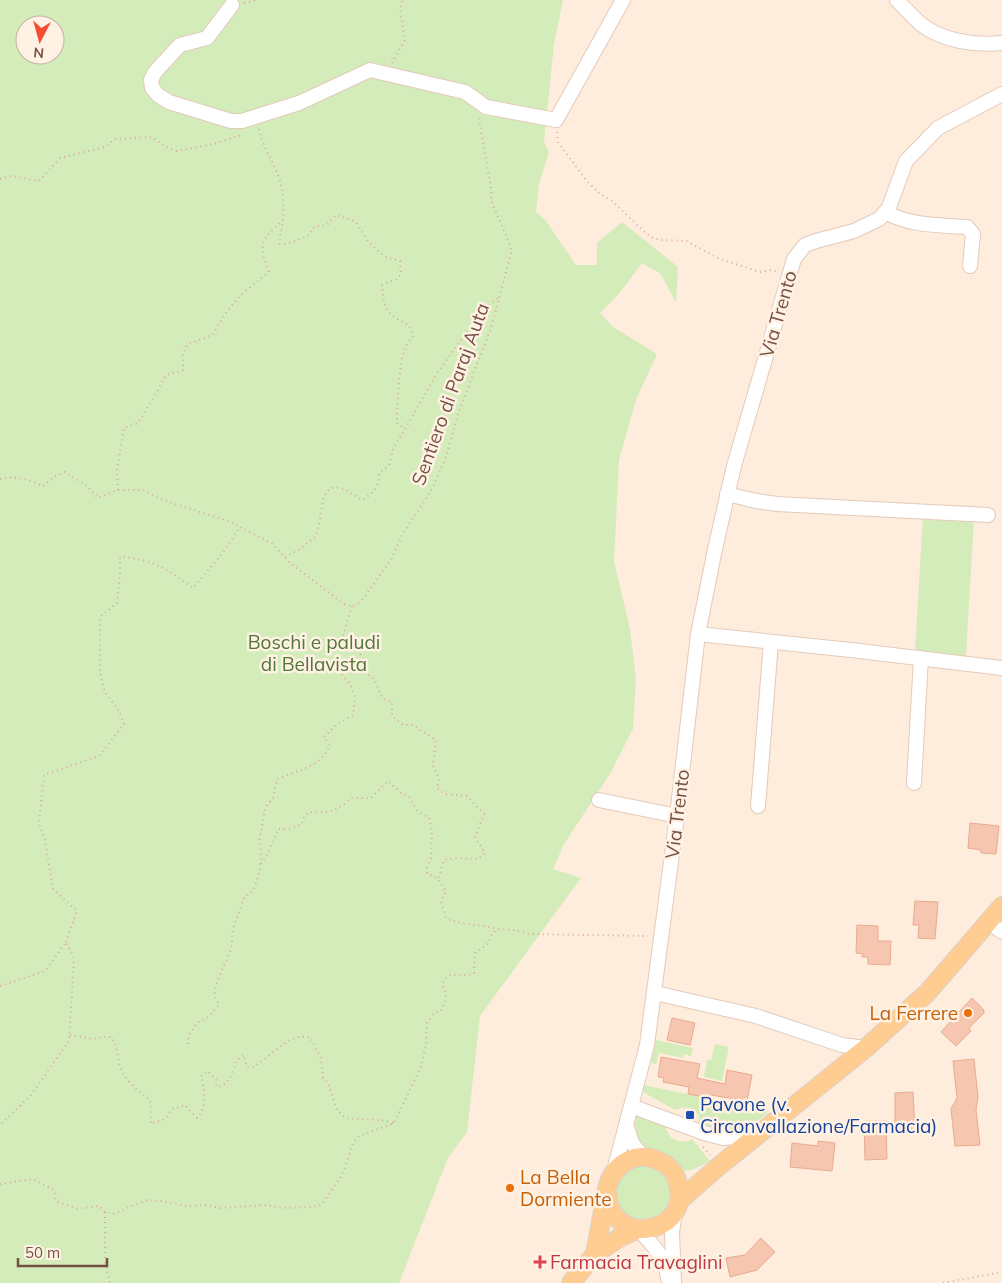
<svg xmlns="http://www.w3.org/2000/svg" width="1002" height="1283" viewBox="0 0 1002 1283" font-family="Mulish,sans-serif">
  <rect width="100%" height="100%" fill="#feeddc"/>
  <path fill="#d3ecba" fill-rule="evenodd" d="M0,0H563L554,44L544,142L549,152L539,184L536,212L546,221L576,265H597V243L622,222L678,267L676,303L661,274L642,263L619,294L600,313L613,327L657,354L636,400L619,460L614,561L630,629L636,678L633,729L610,774L564,844L553,869L581,878L480,1016L467,1132L448,1158L399,1283H0ZM25,25H55V55H25Z
    M923,516L974,518L966,656L915,650Z
    M656,1040L693,1048L691,1056L684,1054L683,1058L659,1053L656,1064L651,1063Z
    M715,1044L729,1047L722,1081L704,1077L707,1060H711Z
    M643,1085L769,1111C747,1133 728,1134 698,1126L699,1115C692,1107 685,1106 675,1110L643,1092Z
    M636,1114L666,1124C666,1139 680,1146 692,1139L710,1161C679,1179 683,1168 656,1152C652,1149 646,1149 641,1146L634,1133Z
    M636,1163L663,1169L673,1190L666,1213L641,1223H638L617,1208L615,1181Z"/>
  <path fill="#f6c6b1" stroke="#eaaa90" d="M970,823L999,826L996,854L981,853V850L968,848Z
    M915,901L938,902L935,939L918,938L919,925H913Z
    M857,925L878,926V941H891L890,965L868,964V957H862L863,954L856,953Z
    M972,998L984,1010V1013L969,1028L971,1031L956,1046L941,1032Z
    M672,1018L695,1023L690,1045L667,1040Z
    M661,1057L700,1064L697,1078L725,1084L727,1070L752,1075L747,1101L711,1095L710,1098L688,1094L689,1087L663,1082L664,1078L658,1077Z
    M974,1059L978,1097L976,1110L980,1145L955,1146L951,1109L957,1098L953,1061Z
    M913,1092L915,1129H895V1093Z
    M864,1121H886L887,1159L865,1160Z
    M818,1141L835,1143L832,1171L790,1167L792,1143L818,1146Z
    M761,1238L775,1252L757,1270L730,1277L726,1258L745,1255Z"/>
  <g fill="none" stroke-linecap="round" stroke-linejoin="round">
    <g stroke="#e4cabb" stroke-width="16">
      <path id="minor" d="M897,0C905,8 913,18 922,25C943,41 977,46 1002,43
        M232,5L207,38L180,45L155,72L151,80L152,88L158,95L169,102L231,121H242L299,103L370,70L465,92L486,107L556,120L623,0
        M885,212C910,226 939,225 967,227L973,234L970,266
        M727,494L756,501L777,504L988,515
        M698,634L851,650L1002,668
        M914,783L921,658
        M599,800L677,816
        M758,806L771,642
        M989,922L1002,932
        M655,993L756,1016L842,1045L866,1048
        M631,1106L704,1133L723,1138L759,1135
        M626,1125L632,1143L643,1157
        M614,1171L647,1045L677,816L698,634L715,549L734,466L794,259L805,245L816,241L854,231L879,219L888,210L906,161L938,128L1002,94
        M638,1229C652,1244 666,1257 668,1278
        M674,1283L672,1232L675,1212"/>
    </g>
    <g stroke="#dbd2ce" stroke-width="20">
      <path id="major" d="M679,1201L719,1166L866,1048L928,992L1002,906
        M595,1254L607,1189C612,1165 636,1149 659,1161C669,1165 676,1174 678,1184C692,1235 607,1250 607,1189
        M571,1283L595,1254L619,1238L638,1229"/>
    </g>
    <path stroke="#daa995" stroke-width="2" stroke-dasharray="1 4" stroke-linecap="butt" d="M244,3L257,0
      M392,63L405,40L400,9L403,0
      M259,129C263,148 274,163 280,181C286,201 283,223 279,244C288,245 297,239 307,237L314,227L327,225L336,215L355,221L368,241L380,253L388,258L400,261L401,274L397,279L382,285C384,310 386,314 409,325L413,336C410,339 408,343 406,346C399,359 397,407 397,423L405,429L436,375L460,341L491,303L498,298
      M557,132L558,142L586,180L600,194L612,201L647,234L653,238L662,240L686,241L720,259L760,272L770,270L778,272
      M0,179L12,176L39,181L60,158L105,147L115,139L152,137L164,146L176,151L214,144L241,135
      M0,479C14,475 30,480 43,486L55,476L65,472L87,486L98,498L118,490H143L160,499L231,522L240,527
      M118,490L117,470L124,428L138,423L157,392L166,375L183,370V353L188,344L213,335C228,305 243,292 269,272C258,243 260,241 283,220
      M285,557L300,549L315,537L319,524L323,500L327,491L334,487L344,489L362,500C372,494 380,487 379,474L389,465L393,449L405,429
      M352,606L342,639L358,646L362,659V671L374,679L383,699L392,702V716L403,725H413L436,740L433,766L439,778L437,788L445,794L467,796L484,814L475,837L485,853L478,859L456,858L444,860L438,879
      M261,864L268,853L278,829H288L302,824L303,819L309,812C328,813 337,812 351,798H371L388,781L401,793L409,797L417,810L429,818L432,830L431,858L427,868V873L438,879L446,891L441,902L446,918C463,926 480,924 498,929
      M66,942L77,911L53,889L45,840L39,823L44,775L99,756L124,724L119,711L105,692L100,674V617L117,603L120,573V557C154,559 166,569 193,588L222,554L240,527L273,544L290,563L344,604C352,607 356,606 362,600L391,560L403,533L430,493L445,460L458,414L491,328L512,250L492,202L491,187L479,120L480,117
      M0,986L45,971L66,942L74,958L69,1041L31,1095L0,1125
      M70,1035L94,1039L102,1037H111C120,1048 116,1064 124,1075C130,1084 141,1094 150,1100L151,1124L165,1119L172,1109L185,1105L197,1118C207,1109 205,1088 201,1076L208,1071L216,1080L217,1087C229,1086 233,1072 236,1061L244,1055L247,1067L252,1068C267,1059 279,1044 295,1038C299,1036 305,1037 310,1037L321,1059L323,1078L328,1083L337,1110L345,1118C361,1120 378,1118 394,1123
      M188,1044L189,1035L197,1023L207,1018L219,1005L214,995L217,982L231,949L233,928L245,896L253,891L260,871L261,853L259,842L262,826L265,808L273,798L277,779C298,770 320,768 330,745L324,737L336,725L353,715L355,697L351,686L340,672L362,659
      M703,1147L710,1155
      M0,1184L32,1179L54,1190L56,1201L78,1209L99,1206L105,1212L113,1214L147,1200L162,1201L187,1206L205,1205L220,1208L264,1205L286,1208L313,1207L322,1204L342,1175L353,1143L359,1136L394,1123L420,1069L426,1045L427,1023L434,1013L441,1011C447,1001 447,994 442,984L447,976C458,973 462,978 474,973L475,953L487,945L492,934L497,929L515,930L529,934L648,936
      M105,1212V1261L110,1283
      M943,1283L1002,1272"/>
    <use href="#minor" stroke="#fff" stroke-width="14"/>
    <use href="#major" stroke="#ffcc92" stroke-width="18"/>
  </g>
  <g fill="#e8710a" stroke="#fff2e4" stroke-width="2">
    <circle cx="968" cy="1013" r="5"/>
    <circle cx="510" cy="1188" r="5"/>
  </g>
  <rect fill="#1a4fb4" stroke="#fff2e4" stroke-width="2" x="685" y="1110" width="10" height="10" rx="2.5"/>
  <path fill="#e0444e" stroke="#fff2e4" stroke-width="2" d="M537.5 1254.5h5v5h5v5h-5v5h-5v-5h-5v-5h5z"/>
  <g text-anchor="middle" stroke-width="5" stroke-linejoin="round" paint-order="stroke">
    <g font-size="19" fill="#755043" stroke="#fff2e4">
      <text transform="translate(778 314) rotate(-74)" y="7">Via Trento</text>
      <text transform="translate(450 394) rotate(-70)" y="7">Sentiero di Paraj Auta</text>
      <text transform="translate(677 814) rotate(-83)" y="7">Via Trento</text>
    </g>
    <g font-size="19" fill="#507638" stroke="#fff2e4">
      <text x="314" y="649">Boschi e paludi<tspan x="314" dy="22">di Bellavista</tspan></text>
    </g>
    <g font-size="19" fill="#c56008" stroke="#fff2e4" text-anchor="end">
      <text x="958" y="1020">La Ferrere</text>
      <text x="520" y="1184" text-anchor="start">La Bella<tspan x="520" dy="22">Dormiente</tspan></text>
    </g>
    <g font-size="19" fill="#164399" stroke="#fff2e4" text-anchor="start">
      <text x="700" y="1111">Pavone (v.<tspan x="700" dy="22">Circonvallazione/Farmacia)</tspan></text>
    </g>
    <g font-size="19" fill="#be3a42" stroke="#fff2e4" text-anchor="start">
      <text x="550" y="1269">Farmacia Travaglini</text>
    </g>
  </g>
  <g transform="translate(40 40) rotate(186)"><circle r="24" fill="#fff2e4" stroke="#c8b1a4"/>
  <path d="M0-4L9 19L0 12L-9 19Z" fill="#f44d35"/>
  <text y="-8" font-size="14" font-weight="bold" text-anchor="middle" fill="#755043">N</text>
  </g>
  <path d="M18 1258v8h89v-8" fill="none" stroke="#755043" stroke-width="2.5"/>
  <text x="25" y="1258" font-size="15" fill="#755043" stroke="#fff2e4" stroke-width="4" paint-order="stroke">50 m</text>
</svg>
